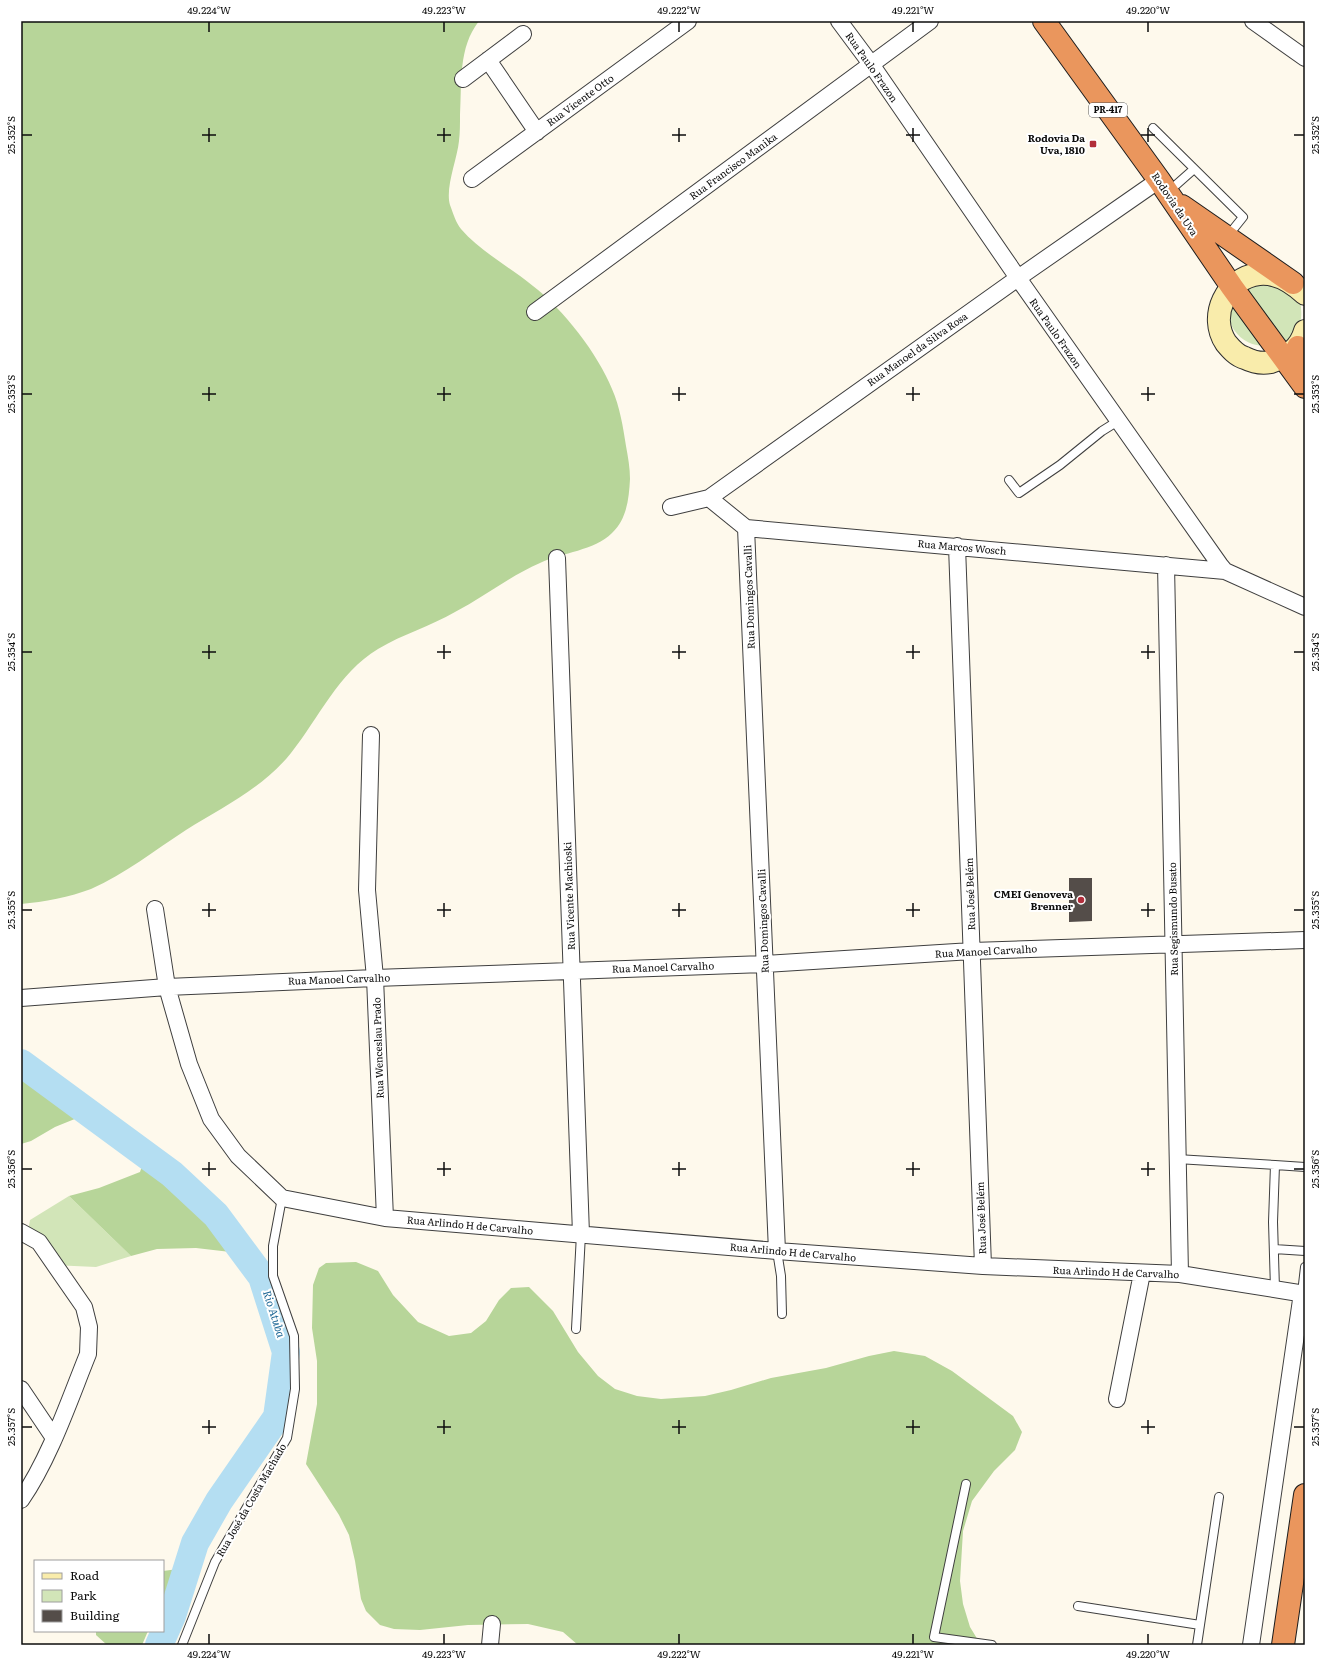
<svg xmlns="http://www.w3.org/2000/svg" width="1326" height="1666" viewBox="0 0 1326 1666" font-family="Literata,serif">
  <rect width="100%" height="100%" fill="#fef9ec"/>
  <path fill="#d2e5b8" d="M1273,278C1279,283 1297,298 1300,303C1301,305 1301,307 1301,309C1306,345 1255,360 1234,330C1230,324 1228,314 1230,307C1231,300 1237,293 1240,288Z
    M69,1196L131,1256L96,1267L52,1265L26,1242L30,1220Z"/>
  <path fill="#b7d599" d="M21,21H479C458,48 462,82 460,115C460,124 460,133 459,141C457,160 445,188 450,205C453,213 456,223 461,229C481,252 510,267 533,286C563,309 598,354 612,389C620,407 623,427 626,446C628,457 630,468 630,479C629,498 627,519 612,533C594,551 563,552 540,563C510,576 484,597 455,612C431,626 403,634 378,649C338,673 319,718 291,753C263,788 223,807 186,830C155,850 125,874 91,889C70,897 44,902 21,904Z
    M21,1061L92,1112L55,1127L31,1141L21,1144Z
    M147,1151C162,1163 178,1174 192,1188C211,1207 226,1231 239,1253L196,1248L157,1249L131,1256L69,1196L99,1188L140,1172Z
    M356,1262L378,1271L393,1295L418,1322L449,1336L471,1333L486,1321L499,1300L511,1288L529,1287L553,1311L578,1352L598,1376L615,1389L637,1396L661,1399L705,1396L731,1390L771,1378L826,1368L869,1356L894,1351L925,1356L952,1371L1013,1416L1022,1432L1015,1450L994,1471L972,1501L963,1531L960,1581L963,1604L970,1627L981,1645H578L563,1632L528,1624L468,1625L420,1630L394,1629L380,1625L366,1611L361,1599L355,1561L349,1535L339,1515L306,1464L317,1404V1361L312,1328L313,1285L319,1268L326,1263Z
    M178,1569L163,1599V1571Z
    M96,1631H148L142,1645H107L96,1635Z"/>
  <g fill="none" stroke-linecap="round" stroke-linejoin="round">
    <path stroke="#b4def2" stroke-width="28" d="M21,1063L172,1174L216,1215L262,1277L286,1352L277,1417L219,1501L195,1543L172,1616L159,1645"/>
  </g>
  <path fill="#544d49" d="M1069,878H1092V921L1069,922Z"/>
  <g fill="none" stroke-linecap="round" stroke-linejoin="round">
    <g stroke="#3f3f3f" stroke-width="10">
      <path id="lane" d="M1153,128L1243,217L1227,237
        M1168,192L1194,169
        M1009,480L1019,493L1060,465L1102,431L1118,421
        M1177,1159L1275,1165
        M1274,1249L1305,1251
        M777,1251L781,1276L782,1314
        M1275,1289L1273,1222L1275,1165L1305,1167
        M1302,1293L1305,1267
        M576,1329L581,1234
        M966,1484L934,1637L992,1645
        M1078,1606L1200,1625
        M182,1645L215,1562L287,1438L295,1389L294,1336L273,1276V1246L282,1198
        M1197,1645L1219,1497"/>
    </g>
    <g stroke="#3f3f3f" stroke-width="18">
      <path id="street" d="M839,21L871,64L1018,278L1220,565L1225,571L1305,607
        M1253,21L1305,58
        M488,60L537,132
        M463,79L523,34
        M472,179L688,21
        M535,312L930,21
        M709,498L746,528L1225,571
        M671,507L709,498L1018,278L1159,180
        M746,528L777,1251
        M957,546L983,1266
        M557,558L581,1234
        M1166,565L1180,1274
        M371,735L367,890L375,978L385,1218
        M155,909L167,987L189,1064L211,1119L238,1156L282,1198L385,1218L777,1251L983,1266L1180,1274L1305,1294
        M21,998L167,987L375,978L765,964L972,951L1305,940
        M21,1232L39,1242L84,1307L89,1327L88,1354C69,1401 50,1458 21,1500
        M21,1389L54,1438
        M1117,1399L1142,1273
        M490,1645L492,1624
        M1251,1645L1302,1293"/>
    </g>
    <g stroke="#2e2e2e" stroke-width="24">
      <path id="secondary" d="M1305,294C1293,283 1277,272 1259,274C1226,278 1208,316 1226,343C1231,349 1237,356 1245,358C1253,362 1262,364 1271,362C1288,356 1300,349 1305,331"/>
    </g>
    <g stroke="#1d1d1d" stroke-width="24">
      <path id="highway" d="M1044,21L1159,180L1232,287L1305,387
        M1182,206L1293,283
        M1298,347L1303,381
        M1283,1645L1305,1495"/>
    </g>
    <use href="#lane" stroke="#fff" stroke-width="8"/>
    <use href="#street" stroke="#fff" stroke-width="16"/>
    <use href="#secondary" stroke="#f9ecab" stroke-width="22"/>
    <use href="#highway" stroke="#ea965d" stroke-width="22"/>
  </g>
  <path fill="none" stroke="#0c0c0c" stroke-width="1.5" d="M209,22V32M444,22V32M679,22V32M913,22V32M1148,22V32M209,128V142M444,128V142M679,128V142M913,128V142M1148,128V142M22,135H32M202,135H216M437,135H451M672,135H686M906,135H920M1141,135H1155M1294,135H1304M209,387V401M444,387V401M679,387V401M913,387V401M1148,387V401M22,394H32M202,394H216M437,394H451M672,394H686M906,394H920M1141,394H1155M1294,394H1304M209,645V659M444,645V659M679,645V659M913,645V659M1148,645V659M22,652H32M202,652H216M437,652H451M672,652H686M906,652H920M1141,652H1155M1294,652H1304M209,903V917M444,903V917M679,903V917M913,903V917M1148,903V917M22,910H32M202,910H216M437,910H451M672,910H686M906,910H920M1141,910H1155M1294,910H1304M209,1162V1176M444,1162V1176M679,1162V1176M913,1162V1176M1148,1162V1176M22,1169H32M202,1169H216M437,1169H451M672,1169H686M906,1169H920M1141,1169H1155M1294,1169H1304M209,1420V1434M444,1420V1434M679,1420V1434M913,1420V1434M1148,1420V1434M22,1427H32M202,1427H216M437,1427H451M672,1427H686M906,1427H920M1141,1427H1155M1294,1427H1304M209,1634V1644M444,1634V1644M679,1634V1644M913,1634V1644M1148,1634V1644"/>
  <g fill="#b22e3b" stroke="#fff" stroke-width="1.5">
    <rect x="1089" y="140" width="8" height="8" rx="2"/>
    <circle cx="1081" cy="900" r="4"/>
  </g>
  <g text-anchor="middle" stroke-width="4" stroke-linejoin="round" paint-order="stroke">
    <rect fill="#fff" stroke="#555" stroke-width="1" x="1089" y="103" width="38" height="14" rx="3"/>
    <g font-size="9" font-weight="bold" fill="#0c0c0c">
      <text x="1108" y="113">PR-417</text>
    </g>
    <g font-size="10" fill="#0c0c0c" stroke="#fff">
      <text transform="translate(872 67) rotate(55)" y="4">Rua Paulo Frazon</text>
      <text transform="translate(580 100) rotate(-36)" y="4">Rua Vicente Otto</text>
      <text transform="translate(733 166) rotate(-36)" y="4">Rua Francisco Manika</text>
      <text transform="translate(1175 204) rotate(56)" y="4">Rodovia da Uva</text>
      <text transform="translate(1056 333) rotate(55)" y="4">Rua Paulo Frazon</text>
      <text transform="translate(917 349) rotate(-35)" y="4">Rua Manoel da Silva Rosa</text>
      <text transform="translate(962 547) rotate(5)" y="4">Rua Marcos Wosch</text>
      <text transform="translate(749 597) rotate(-92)" y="4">Rua Domingos Cavalli</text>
      <text transform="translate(970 894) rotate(-92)" y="4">Rua José Belém</text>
      <text transform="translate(569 896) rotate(-92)" y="4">Rua Vicente Machioski</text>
      <text transform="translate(1173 919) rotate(-91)" y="4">Rua Segismundo Busato</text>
      <text transform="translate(763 921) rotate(-92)" y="4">Rua Domingos Cavalli</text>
      <text transform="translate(986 951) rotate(-3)" y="4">Rua Manoel Carvalho</text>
      <text transform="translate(663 967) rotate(-2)" y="4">Rua Manoel Carvalho</text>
      <text transform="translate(339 979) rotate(-2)" y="4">Rua Manoel Carvalho</text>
      <text transform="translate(378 1048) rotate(-92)" y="4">Rua Wenceslau Prado</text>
      <text transform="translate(981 1218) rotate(-92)" y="4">Rua José Belém</text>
      <text transform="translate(470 1225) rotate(5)" y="4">Rua Arlindo H de Carvalho</text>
      <text transform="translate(793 1252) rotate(5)" y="4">Rua Arlindo H de Carvalho</text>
      <text transform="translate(1116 1272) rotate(2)" y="4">Rua Arlindo H de Carvalho</text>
      <text transform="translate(251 1500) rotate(-60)" y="4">Rua José da Costa Machado</text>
    </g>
    <g font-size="10" font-weight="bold" fill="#0c0c0c" stroke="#fff" text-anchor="end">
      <text x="1085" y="142">Rodovia Da<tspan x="1085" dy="12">Uva, 1810</tspan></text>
      <text x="1073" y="898">CMEI Genoveva<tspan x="1073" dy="12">Brenner</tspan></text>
    </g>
    <g font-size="11" font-style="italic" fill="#1e6795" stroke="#fff">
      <text transform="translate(274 1314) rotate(72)" y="4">Rio Atuba</text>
    </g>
  </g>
  <rect width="1326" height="1666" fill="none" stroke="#ffffff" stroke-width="44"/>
  <rect x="34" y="1560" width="130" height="72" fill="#ffffff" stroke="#9e9e9e"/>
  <rect x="42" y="1573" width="20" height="6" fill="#f9ecab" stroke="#9e9e9e"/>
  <text x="70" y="1580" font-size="12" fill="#0c0c0c">Road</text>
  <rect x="42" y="1590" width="20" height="12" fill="#d2e5b8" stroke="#9e9e9e"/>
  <text x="70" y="1600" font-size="12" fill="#0c0c0c">Park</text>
  <rect x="42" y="1610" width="20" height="12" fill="#544d49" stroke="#9e9e9e"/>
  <text x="70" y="1620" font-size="12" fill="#0c0c0c">Building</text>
  <rect x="22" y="22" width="1282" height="1622" fill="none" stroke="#0c0c0c" stroke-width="1.5"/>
  <g font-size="10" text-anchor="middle" fill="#0c0c0c">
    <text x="209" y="14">49.224°W</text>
    <text x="444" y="14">49.223°W</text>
    <text x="679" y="14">49.222°W</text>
    <text x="913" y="14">49.221°W</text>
    <text x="1148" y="14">49.220°W</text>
    <text transform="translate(11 135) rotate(-90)" y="4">25.352°S</text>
    <text transform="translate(1315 135) rotate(-90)" y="4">25.352°S</text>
    <text transform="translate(11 394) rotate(-90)" y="4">25.353°S</text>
    <text transform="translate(1315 394) rotate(-90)" y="4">25.353°S</text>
    <text transform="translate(11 652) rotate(-90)" y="4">25.354°S</text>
    <text transform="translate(1315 652) rotate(-90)" y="4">25.354°S</text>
    <text transform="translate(11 910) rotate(-90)" y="4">25.355°S</text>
    <text transform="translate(1315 910) rotate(-90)" y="4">25.355°S</text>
    <text transform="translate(11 1169) rotate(-90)" y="4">25.356°S</text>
    <text transform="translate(1315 1169) rotate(-90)" y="4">25.356°S</text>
    <text transform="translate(11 1427) rotate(-90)" y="4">25.357°S</text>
    <text transform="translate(1315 1427) rotate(-90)" y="4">25.357°S</text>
    <text x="209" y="1658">49.224°W</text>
    <text x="444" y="1658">49.223°W</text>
    <text x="679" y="1658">49.222°W</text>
    <text x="913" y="1658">49.221°W</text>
    <text x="1148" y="1658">49.220°W</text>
  </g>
</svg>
